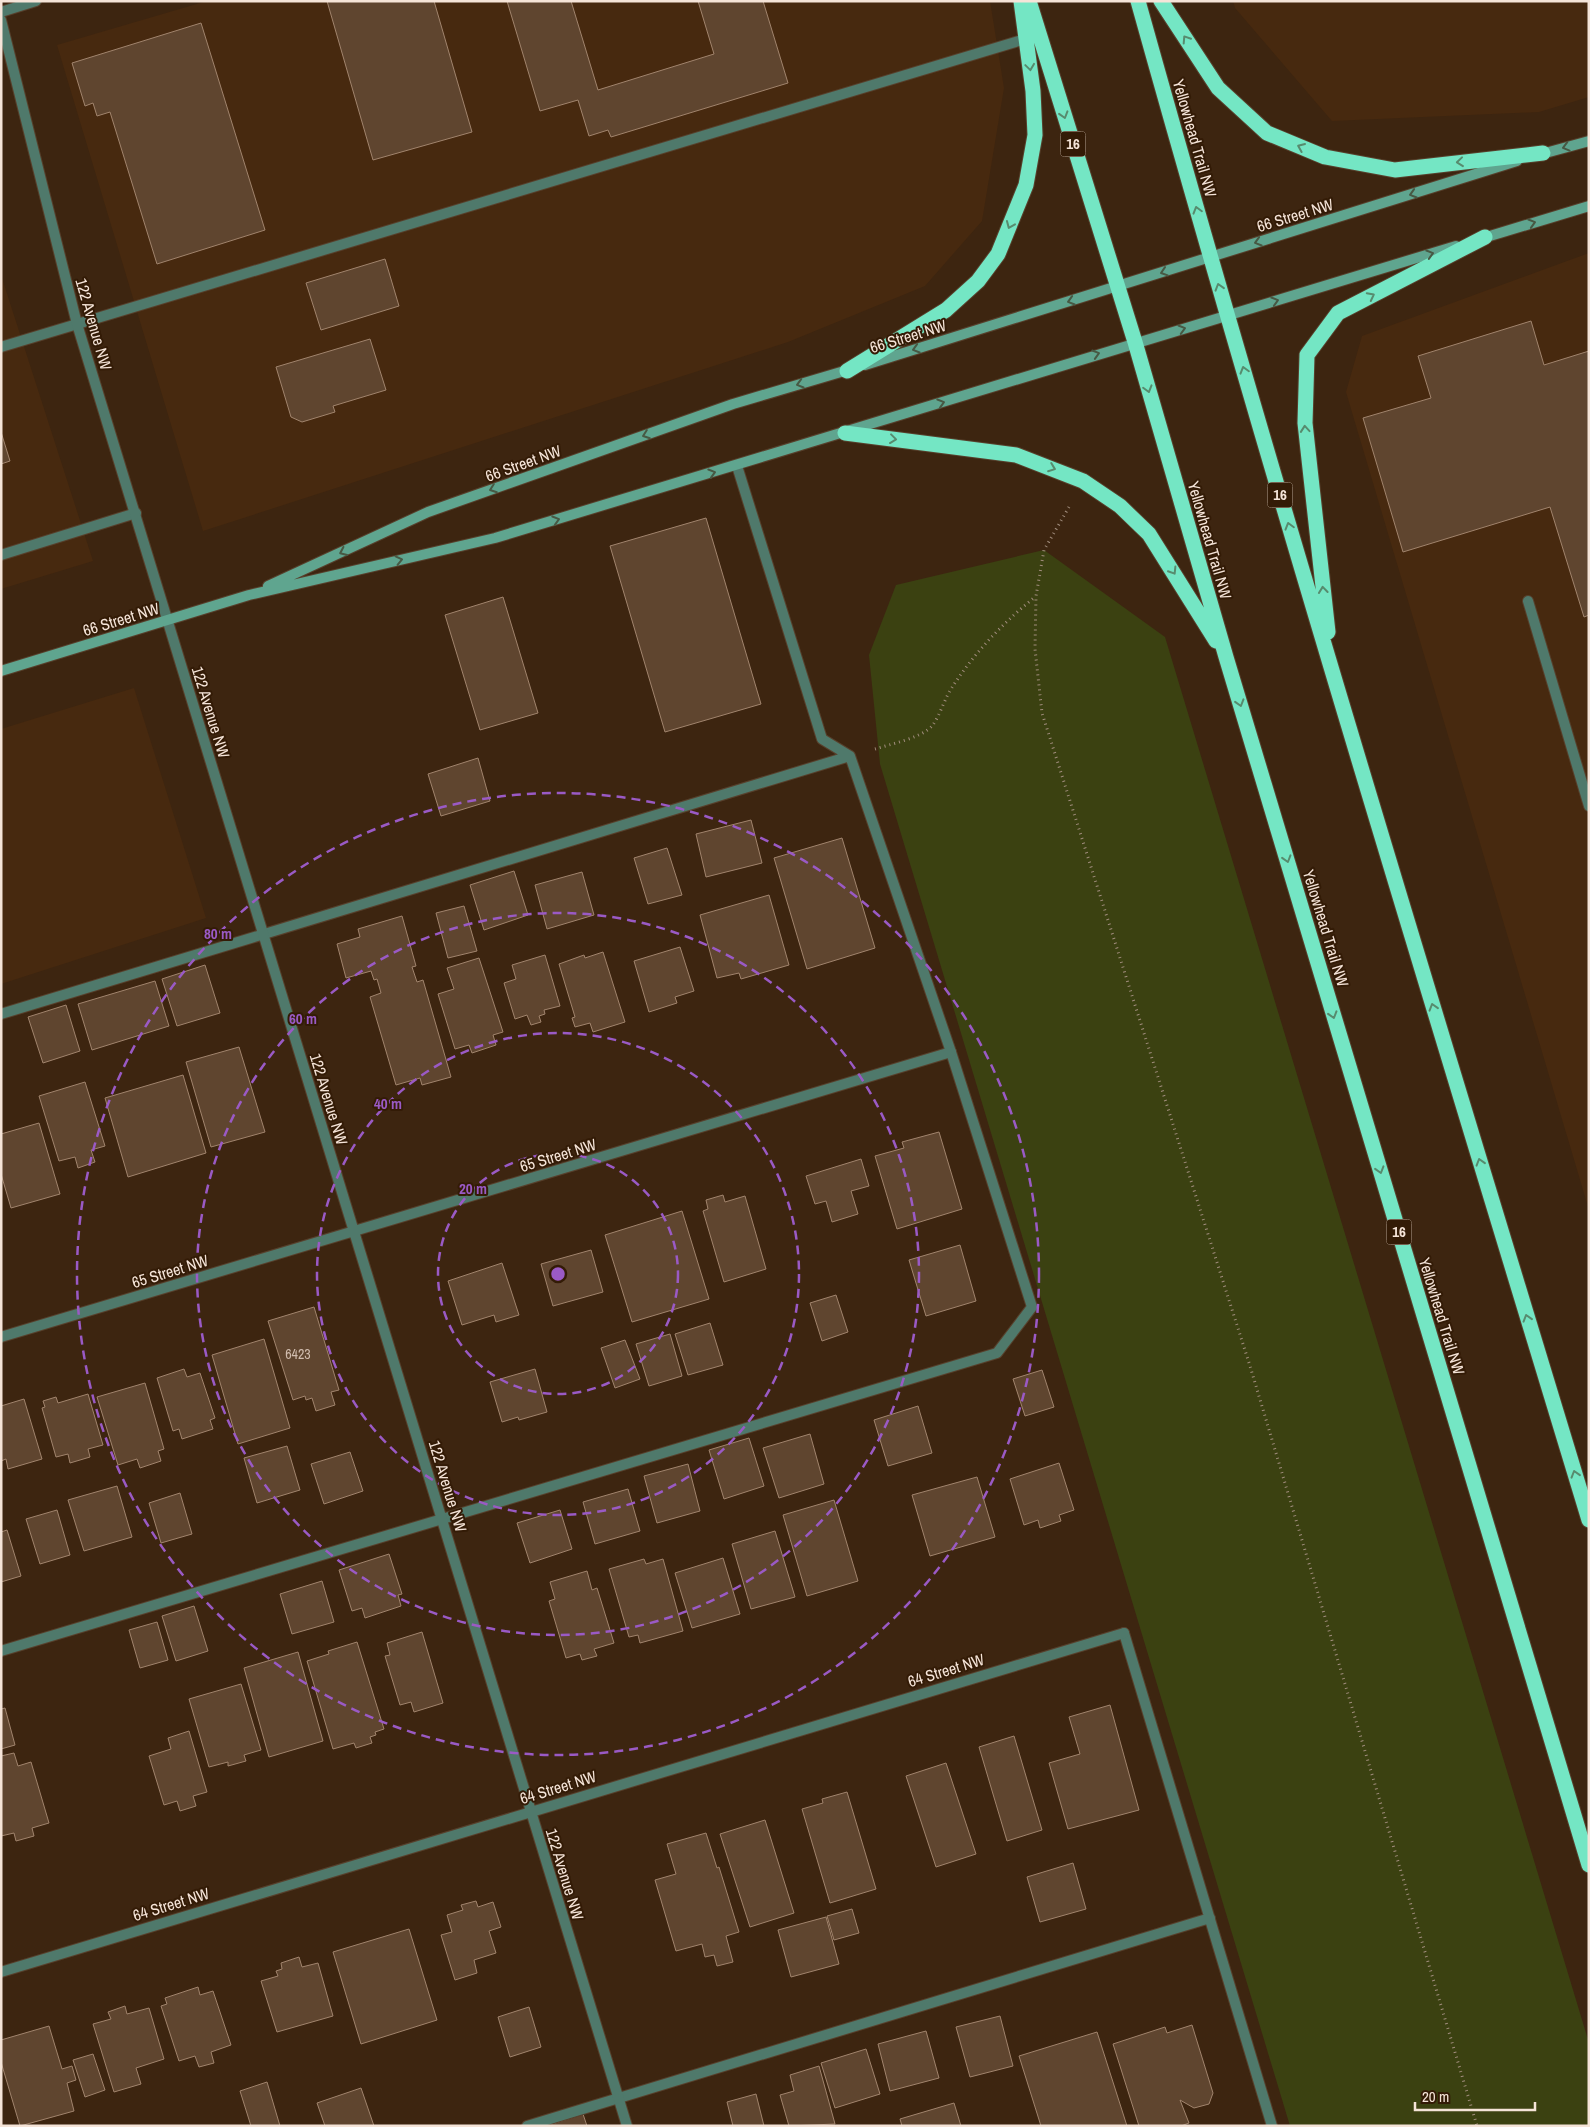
<svg xmlns="http://www.w3.org/2000/svg" width="1590" height="2127" viewBox="0 0 1590 2127" font-family="'Archivo Narrow',sans-serif">
  <rect width="100%" height="100%" fill="#3d2510"/>
  <path fill="#47290f" d="M207,1H990L1004,88L982,221L925,286L788,342L203,531L57,45Z
    M1233,1H1589V97L1539,112L1332,121L1235,8Z
    M1589,253V1210L1346,392L1362,336Z
    M1,275L93,561L1,589Z
    M134,688L206,918L1,984V729Z"/>
  <path fill="#3b4111" d="M1044,550L1165,637L1589,2043V2126H1290L880,764L869,655L896,585Z"/>
  <path fill="#5f452f" stroke="#a1846d" d="M327,1H434L472,132L373,160Z
    M507,1H571L598,90L714,54L698,1H763L788,83L611,137L608,130L589,136L578,100L540,111Z
    M201,23L265,230L157,264L110,112L97,116L93,103L85,106L72,63Z
    M385,259L399,306L321,330L306,283Z
    M1531,321L1544,365L1589,351V615L1584,617L1550,507L1403,552L1363,418L1431,398L1418,356Z
    M370,339L386,390L333,406L335,412L302,422L291,417L276,367Z
    M1,432L10,461L1,464Z
    M706,518L761,704L665,732L610,546Z
    M503,597L538,713L480,730L445,615Z
    M478,758L490,801L441,816L428,774Z
    M751,820L762,863L706,877L696,834Z
    M842,838L875,948L807,969L774,858Z
    M667,848L682,895L648,904L634,858Z
    M514,871L528,915L484,930L470,885Z
    M582,872L594,915L547,929L535,885Z
    M769,895L789,965L741,979L739,973L717,978L700,915Z
    M464,906L477,951L448,958L436,913Z
    M402,916L416,966L412,967L417,982L423,980L451,1077L422,1085L420,1078L396,1085L370,997L381,993L377,979L374,980L371,971L346,978L337,944L360,937L358,929Z
    M680,947L694,991L675,997L677,1003L649,1012L634,961Z
    M603,952L625,1022L593,1032L590,1023L575,1027L572,1018L575,1017L559,964L584,955L585,958Z
    M545,955L560,1006L544,1010L545,1014L539,1016L541,1022L531,1025L527,1015L515,1019L504,983L516,979L512,965Z
    M479,958L503,1032L493,1035L496,1045L472,1053L469,1045L455,1049L438,994L454,989L447,968Z
    M205,965L220,1013L177,1026L162,979Z
    M155,981L169,1026L92,1050L78,1004Z
    M66,1005L80,1051L43,1063L28,1017Z
    M239,1047L265,1132L211,1147L186,1062Z
    M183,1075L206,1153L128,1177L105,1098Z
    M85,1082L105,1146L91,1150L95,1162L78,1168L75,1157L59,1161L39,1096Z
    M39,1123L60,1194L11,1208L1,1174V1134Z
    M939,1132L962,1209L897,1229L875,1156L904,1148L902,1142Z
    M861,1159L869,1186L851,1191L858,1214L832,1222L826,1201L815,1204L806,1176Z
    M723,1195L725,1202L745,1196L766,1269L724,1282L703,1211L708,1209L706,1200Z
    M682,1211L709,1299L632,1322L605,1235Z
    M960,1245L976,1301L926,1316L909,1260Z
    M591,1250L603,1292L553,1306L541,1264Z
    M502,1263L519,1315L496,1322L494,1315L462,1325L448,1281Z
    M836,1295L848,1332L822,1341L810,1303Z
    M314,1307L339,1390L331,1392L335,1405L316,1411L312,1398L306,1400L305,1396L293,1400L268,1321Z
    M710,1323L723,1365L688,1375L675,1334Z
    M670,1334L682,1376L649,1386L636,1344Z
    M264,1339L290,1428L238,1444L212,1355Z
    M625,1340L640,1379L615,1388L601,1348Z
    M184,1369L187,1377L200,1373L215,1418L210,1420L213,1429L182,1439L179,1429L173,1431L157,1378Z
    M535,1369L547,1412L519,1420L518,1417L502,1422L490,1382Z
    M1042,1370L1054,1407L1025,1416L1013,1379Z
    M145,1383L164,1449L158,1451L161,1461L140,1468L137,1459L118,1465L97,1397Z
    M88,1394L103,1445L88,1449L90,1457L70,1463L68,1454L56,1457L42,1408L45,1407L43,1401L56,1397L58,1403Z
    M24,1399L42,1459L8,1469L6,1459L1,1461V1406Z
    M918,1406L932,1453L888,1466L874,1420Z
    M810,1434L824,1484L779,1498L763,1448Z
    M749,1438L764,1486L724,1499L709,1450Z
    M287,1446L300,1490L257,1503L244,1458Z
    M350,1452L363,1491L324,1504L311,1464Z
    M1059,1463L1074,1510L1059,1515L1061,1521L1040,1528L1038,1520L1024,1525L1010,1479Z
    M688,1464L700,1511L657,1523L644,1476Z
    M977,1477L995,1537L930,1556L912,1495Z
    M117,1486L132,1537L84,1551L68,1500Z
    M628,1489L640,1531L595,1544L583,1502Z
    M180,1493L192,1534L161,1543L149,1503Z
    M834,1500L858,1581L807,1596L783,1515Z
    M57,1510L70,1555L40,1564L26,1519Z
    M560,1510L572,1549L530,1563L517,1523Z
    M7,1530L21,1576L1,1582V1532Z
    M775,1531L795,1597L751,1609L732,1544Z
    M389,1554L402,1594L398,1595L401,1606L365,1618L362,1608L352,1611L339,1570Z
    M723,1558L740,1614L692,1628L675,1573Z
    M644,1559L646,1564L663,1559L683,1631L640,1643L638,1635L629,1637L609,1569Z
    M587,1571L592,1590L597,1588L614,1643L594,1649L597,1656L582,1660L580,1654L566,1658L549,1601L555,1599L550,1582Z
    M322,1581L334,1622L292,1634L280,1594Z
    M194,1606L208,1651L176,1661L162,1616Z
    M157,1622L168,1660L140,1668L129,1630Z
    M422,1632L443,1703L414,1712L411,1702L400,1705L385,1656L390,1655L387,1643Z
    M357,1642L384,1729L375,1732L376,1735L370,1737L372,1743L356,1748L354,1743L333,1749L307,1661L329,1654L328,1651Z
    M298,1652L323,1741L269,1757L244,1668Z
    M241,1684L261,1750L244,1755L246,1761L228,1766V1762L209,1767L189,1699Z
    M1110,1705L1139,1810L1068,1829L1049,1763L1080,1754L1069,1717Z
    M5,1708L15,1745L1,1749V1709Z
    M189,1731L207,1792L193,1796L196,1806L180,1811L177,1801L164,1805L149,1756L171,1749L168,1738Z
    M1014,1736L1042,1830L1007,1841L979,1747Z
    M14,1753L18,1766L31,1762L49,1823L32,1828L34,1836L16,1841L14,1833L1,1836V1756Z
    M946,1763L976,1854L936,1867L906,1776Z
    M847,1792L876,1889L830,1903L802,1809L823,1803L822,1799Z
    M765,1820L794,1913L750,1927L720,1834Z
    M706,1833L717,1868L719,1867L739,1932L726,1936L733,1962L717,1966L714,1955L705,1957L702,1944L676,1951L655,1880L676,1874L667,1844Z
    M1073,1863L1086,1909L1040,1922L1027,1877Z
    M476,1901L478,1907L493,1902L501,1927L489,1931L496,1953L474,1960L477,1973L455,1980L441,1935L452,1932L447,1915L463,1910L461,1905Z
    M852,1909L859,1933L834,1940L827,1916Z
    M826,1917L839,1964L791,1977L778,1930Z
    M409,1929L437,2020L361,2044L333,1952Z
    M299,1957L302,1967L318,1963L333,2016L277,2032L261,1981L278,1976L276,1971L282,1969L281,1963Z
    M198,1987L200,1995L213,1991L231,2045L211,2052L214,2063L199,2067L195,2056L179,2061L161,2006L167,2004L165,1998Z
    M125,2006L127,2014L149,2008L164,2059L136,2068L141,2084L114,2092L93,2024L111,2019L108,2012Z
    M529,2007L541,2047L510,2057L498,2017Z
    M1000,2016L1013,2066L970,2077L956,2027Z
    M1192,2025L1213,2093L1209,2104L1194,2108L1180,2100L1189,2123L1181,2126H1139L1113,2044L1165,2027L1167,2033Z
    M49,2026L62,2069L72,2066L76,2080L67,2083L74,2111L20,2126L1,2062V2040Z
    M926,2031L939,2078L890,2091L878,2044Z
    M1097,2032L1127,2126H1041L1019,2056Z
    M866,2049L880,2094L835,2108L821,2063Z
    M93,2054L105,2090L85,2097L73,2060Z
    M819,2066L835,2124L789,2126L780,2095L794,2091L790,2075Z
    M267,2082L280,2126H251L240,2091Z
    M361,2088L374,2126H325L317,2103Z
    M756,2094L764,2126H733L727,2102Z
    M954,2103L961,2126H902L900,2119Z
    M583,2114L587,2126H546Z"/>
  <g fill="none" stroke-linecap="round" stroke-linejoin="round">
    <g stroke="#57402c" stroke-width="12">
      <path id="lane" d="M1,347L1032,37
        M1,555L136,513
        M1528,601L1589,806
        M1,1014L850,756
        M1124,1633L1272,2126
        M1,1651L997,1353L1032,1307L951,1052L850,756L822,739L737,466
        M527,2126L1210,1918"/>
    </g>
    <g stroke="#57402c" stroke-width="12">
      <path id="street" d="M1,12L36,1
        M1,20L77,324L627,2126
        M1,1337L951,1052
        M1,1972L1124,1633"/>
    </g>
    <g stroke="#57402c" stroke-width="12">
      <path id="secondary" d="M1538,155L1589,141
        M1480,239L1589,206
        M865,365L1517,161
        M268,586L428,512L733,404L851,369
        M1,671L249,595L495,538L1456,246"/>
    </g>
    <g stroke="#57402c" stroke-width="17">
      <path id="highway" d="M1029,1L1135,342L1226,657L1589,1865
        M1138,1C1280,510 1436,1015 1589,1520
        M1161,1L1218,88L1267,133L1325,157L1395,170L1543,153
        M847,371L946,310L978,281L998,254L1026,185L1035,135L1033,91L1021,1
        M845,433L1016,455L1083,481L1120,506L1149,534L1216,641
        M1328,632L1305,423L1307,355L1338,313L1485,237"/>
    </g>
    <path stroke="#a18d7d" stroke-width="3" stroke-dasharray="1 4" stroke-linecap="butt" d="M1069,507L1044,550L1036,596L1035,649L1042,713L1250,1366L1477,2126
      M875,749C891,744 921,738 932,726C940,716 945,697 953,686C975,652 1004,622 1035,597"/>
    <use href="#lane" stroke="#4f796b" stroke-width="10"/>
    <use href="#street" stroke="#4f796b" stroke-width="10"/>
    <use href="#secondary" stroke="#5fa58f" stroke-width="10"/>
    <use href="#highway" stroke="#74e6c4" stroke-width="15"/>
  </g>
  <defs><path id="oneway-chevron" d="M-2-3.5L2.5 0L-2 3.5" fill="none" stroke-width="1.6" stroke-linecap="round" stroke-linejoin="round" transform="scale(1.25)"/></defs>
  <g stroke="#578b6e">
    <use href="#oneway-chevron" transform="translate(1186 39) rotate(-123)"/>
    <use href="#oneway-chevron" transform="translate(1030 67) rotate(82)"/>
    <use href="#oneway-chevron" transform="translate(1064 115) rotate(73)"/>
    <use href="#oneway-chevron" transform="translate(1301 147) rotate(-157)"/>
    <use href="#oneway-chevron" transform="translate(1460 162) rotate(174)"/>
    <use href="#oneway-chevron" transform="translate(1197 210) rotate(-106)"/>
    <use href="#oneway-chevron" transform="translate(1010 225) rotate(113)"/>
    <use href="#oneway-chevron" transform="translate(1219 287) rotate(-107)"/>
    <use href="#oneway-chevron" transform="translate(1371 296) rotate(-27)"/>
    <use href="#oneway-chevron" transform="translate(1244 370) rotate(-106)"/>
    <use href="#oneway-chevron" transform="translate(1148 389) rotate(74)"/>
    <use href="#oneway-chevron" transform="translate(1305 429) rotate(-95)"/>
    <use href="#oneway-chevron" transform="translate(893 439) rotate(7)"/>
    <use href="#oneway-chevron" transform="translate(1052 468) rotate(21)"/>
    <use href="#oneway-chevron" transform="translate(1289 526) rotate(-106)"/>
    <use href="#oneway-chevron" transform="translate(1173 571) rotate(58)"/>
    <use href="#oneway-chevron" transform="translate(1323 590) rotate(-96)"/>
    <use href="#oneway-chevron" transform="translate(1240 703) rotate(73)"/>
    <use href="#oneway-chevron" transform="translate(1287 859) rotate(73)"/>
    <use href="#oneway-chevron" transform="translate(1433 1007) rotate(-107)"/>
    <use href="#oneway-chevron" transform="translate(1333 1015) rotate(73)"/>
    <use href="#oneway-chevron" transform="translate(1480 1162) rotate(-107)"/>
    <use href="#oneway-chevron" transform="translate(1380 1170) rotate(73)"/>
    <use href="#oneway-chevron" transform="translate(1527 1318) rotate(-107)"/>
    <use href="#oneway-chevron" transform="translate(1575 1474) rotate(-107)"/>
  </g>
  <g stroke="#475944">
    <use href="#oneway-chevron" transform="translate(1566 147) rotate(165)"/>
    <use href="#oneway-chevron" transform="translate(1413 194) rotate(163)"/>
    <use href="#oneway-chevron" transform="translate(1532 223) rotate(-17)"/>
    <use href="#oneway-chevron" transform="translate(1258 242) rotate(163)"/>
    <use href="#oneway-chevron" transform="translate(1430 254) rotate(-17)"/>
    <use href="#oneway-chevron" transform="translate(1164 272) rotate(162)"/>
    <use href="#oneway-chevron" transform="translate(1071 301) rotate(163)"/>
    <use href="#oneway-chevron" transform="translate(1275 301) rotate(-17)"/>
    <use href="#oneway-chevron" transform="translate(1182 329) rotate(-16)"/>
    <use href="#oneway-chevron" transform="translate(916 349) rotate(163)"/>
    <use href="#oneway-chevron" transform="translate(1096 354) rotate(-17)"/>
    <use href="#oneway-chevron" transform="translate(800 384) rotate(164)"/>
    <use href="#oneway-chevron" transform="translate(941 403) rotate(-17)"/>
    <use href="#oneway-chevron" transform="translate(646 435) rotate(160)"/>
    <use href="#oneway-chevron" transform="translate(712 473) rotate(-17)"/>
    <use href="#oneway-chevron" transform="translate(493 489) rotate(160)"/>
    <use href="#oneway-chevron" transform="translate(556 520) rotate(-17)"/>
    <use href="#oneway-chevron" transform="translate(343 552) rotate(155)"/>
    <use href="#oneway-chevron" transform="translate(399 560) rotate(-13)"/>
  </g>
  <g fill="none" stroke="#9a5ac5" stroke-width="2.5" stroke-dasharray="9 6">
    <circle cx="558" cy="1274" r="120"/>
    <circle cx="558" cy="1274" r="241"/>
    <circle cx="558" cy="1274" r="361"/>
    <circle cx="558" cy="1274" r="481"/>
  </g>
  <g text-anchor="middle" stroke-width="4" stroke-linejoin="round" paint-order="stroke">
    <g font-size="14" fill="#d0bcae">
      <text x="298" y="1359">6423</text>
    </g>
    <g fill="#331b06" stroke="#bba899" stroke-width="1">
      <rect x="1060.5" y="131.5" width="25" height="25" rx="4"/>
      <rect x="1267.5" y="482.5" width="25" height="25" rx="4"/>
      <rect x="1386.5" y="1219.5" width="25" height="25" rx="4"/>
    </g>
    <g font-size="15" font-weight="bold" fill="#f5e4d8">
      <text x="1073" y="149">16</text>
      <text x="1280" y="500">16</text>
      <text x="1399" y="1237">16</text>
    </g>
    <g font-size="16" fill="#f5e4d8" stroke="#331b06">
      <text transform="translate(1195 138) rotate(74)" y="6">Yellowhead Trail NW</text>
      <text transform="translate(1295 215) rotate(-17)" y="6">66 Street NW</text>
      <text transform="translate(94 324) rotate(74)" y="6">122 Avenue NW</text>
      <text transform="translate(908 336) rotate(-17)" y="6">66 Street NW</text>
      <text transform="translate(523 463) rotate(-20)" y="6">66 Street NW</text>
      <text transform="translate(1210 540) rotate(74)" y="6">Yellowhead Trail NW</text>
      <text transform="translate(121 619) rotate(-17)" y="6">66 Street NW</text>
      <text transform="translate(211 712) rotate(73)" y="6">122 Avenue NW</text>
      <text transform="translate(1326 928) rotate(73)" y="6">Yellowhead Trail NW</text>
      <text transform="translate(329 1099) rotate(73)" y="6">122 Avenue NW</text>
      <text transform="translate(558 1155) rotate(-17)" y="6">65 Street NW</text>
      <text transform="translate(170 1271) rotate(-17)" y="6">65 Street NW</text>
      <text transform="translate(1442 1316) rotate(73)" y="6">Yellowhead Trail NW</text>
      <text transform="translate(448 1486) rotate(73)" y="6">122 Avenue NW</text>
      <text transform="translate(946 1670) rotate(-17)" y="6">64 Street NW</text>
      <text transform="translate(558 1787) rotate(-17)" y="6">64 Street NW</text>
      <text transform="translate(565 1874) rotate(73)" y="6">122 Avenue NW</text>
      <text transform="translate(171 1904) rotate(-17)" y="6">64 Street NW</text>
    </g>
  </g>
  <circle cx="558" cy="1274" r="8" fill="#9a5ac5" stroke="#331b06" stroke-width="2.5"/>
  <g font-size="15" text-anchor="middle" font-weight="bold" fill="#9a5ac5" stroke="#331b06" stroke-width="4" stroke-linejoin="round" paint-order="stroke">
    <text x="218" y="939">80 m</text>
    <text x="303" y="1024">60 m</text>
    <text x="388" y="1109">40 m</text>
    <text x="473" y="1194">20 m</text>
  </g>
  <rect width="1590" height="2127" fill="none" stroke="#f5e4d8" stroke-width="5"/>
  <path d="M1415 2102v8h120v-8" fill="none" stroke="#f5e4d8" stroke-width="2.5"/>
  <text x="1422" y="2102" font-size="15" fill="#f5e4d8" stroke="#331b06" stroke-width="4" paint-order="stroke">20 m</text>
</svg>
